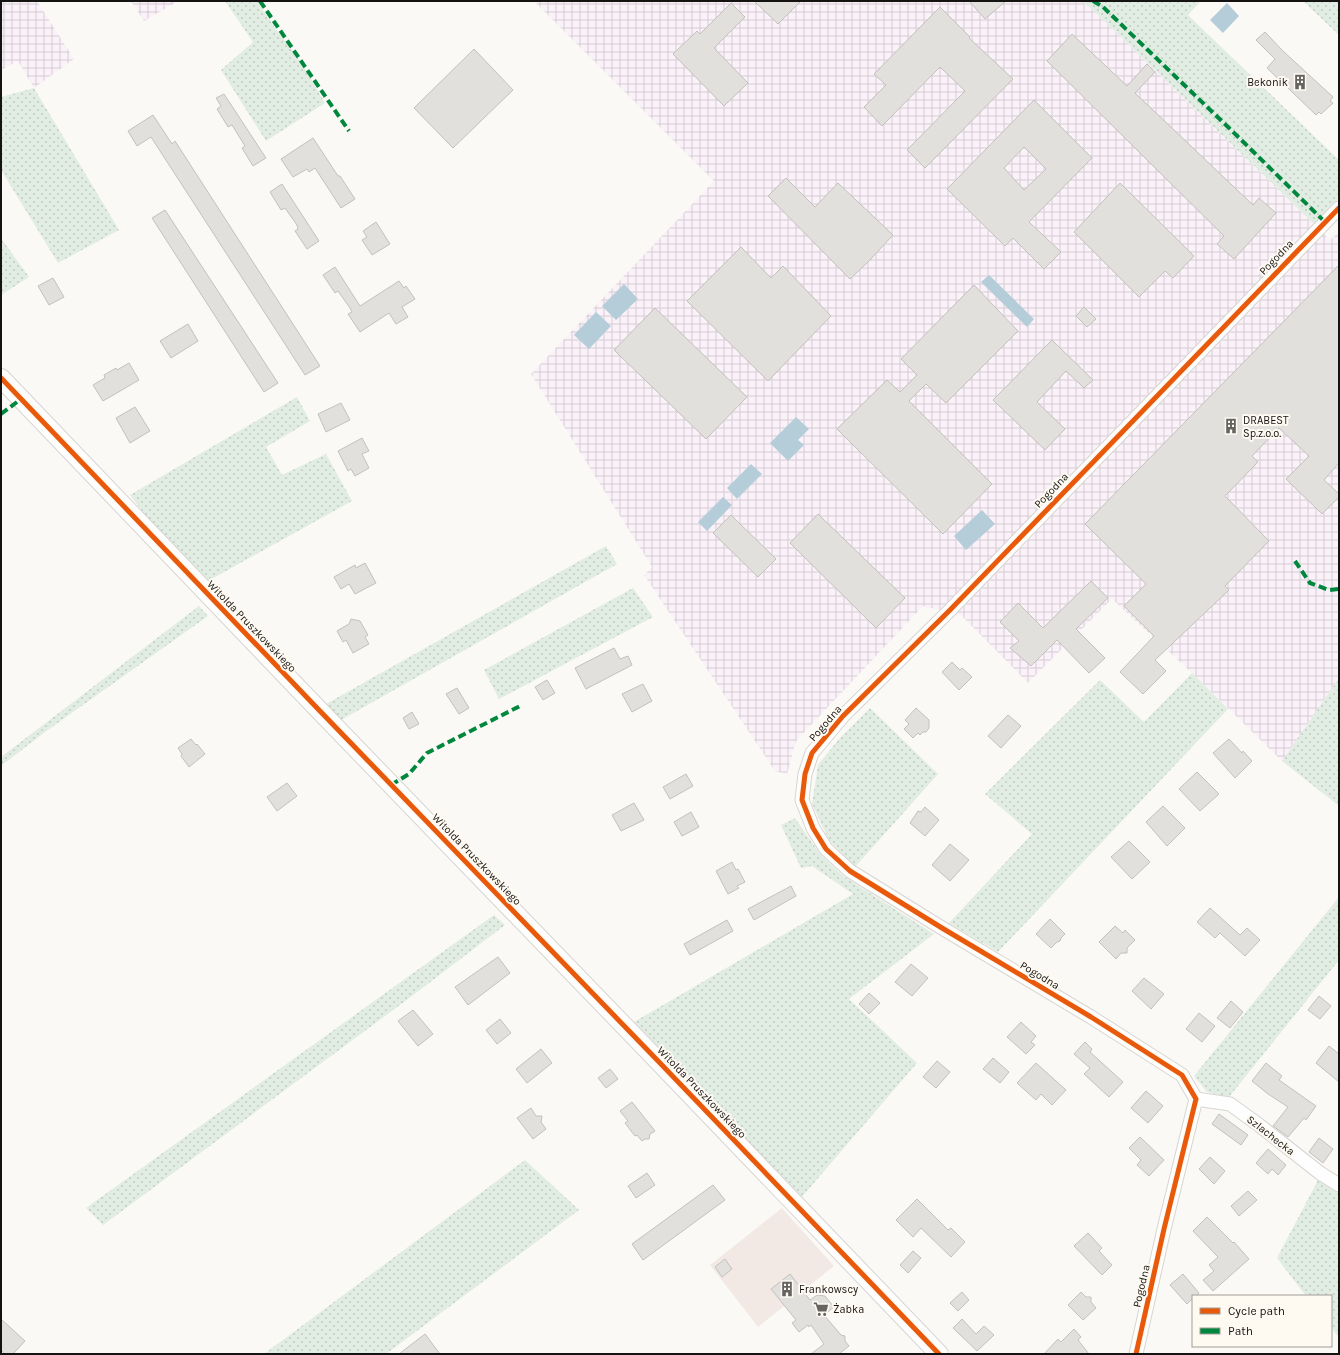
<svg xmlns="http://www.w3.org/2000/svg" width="1340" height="1355" viewBox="0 0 1340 1355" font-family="Karla,sans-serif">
  <defs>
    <pattern id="industrial-grid" width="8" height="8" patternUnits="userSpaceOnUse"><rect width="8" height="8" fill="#fbf1f9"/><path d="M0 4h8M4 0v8" fill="none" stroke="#d6ced4"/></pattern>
    <pattern id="grass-dots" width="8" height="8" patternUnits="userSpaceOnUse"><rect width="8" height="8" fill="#e1ede3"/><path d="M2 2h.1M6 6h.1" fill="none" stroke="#c0cac2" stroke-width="1.8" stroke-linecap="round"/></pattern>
  </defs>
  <rect width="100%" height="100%" fill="#fbf9f5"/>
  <path fill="#f3e9e4" d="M782,1208L834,1266L758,1327L710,1265Z"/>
  <path fill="url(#industrial-grid)" d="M1,1H37L74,59L34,88L18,61L1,70Z
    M131,1H178L144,21Z
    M534,1H1080L1091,8L1330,240L1339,232V678L1282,761L1192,673L1112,599L1028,683L962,616L923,606L796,741L787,774L775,771L644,575L652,567L531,374L714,181Z"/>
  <path fill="url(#grass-dots)" d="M225,1H257L275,28L301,62L325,103L266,141L221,70L253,42Z
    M1080,1H1201L1188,15L1339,160V198L1314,224L1091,8Z
    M1303,1H1339V35Z
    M34,88L119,230L58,263L1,170V97Z
    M1,238L29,277L1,295Z
    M297,397L310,421L266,447L282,475L326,454L352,501L208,581L146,516L130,495Z
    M606,546L617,564L341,720L326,704Z
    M633,588L653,617L499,699L484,670Z
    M199,606L208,616L45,732L1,766V757Z
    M1192,673L1228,709L998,952L949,923L1032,834L985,794L1100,680L1144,722Z
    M1339,678V806L1282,761Z
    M870,708L938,774L855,867L829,840L812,804L818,765L839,739Z
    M795,818L820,854L843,876L934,934L849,999L917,1063L801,1198L634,1022L853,894L812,866L801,868L781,825Z
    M1339,897V960L1229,1097L1207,1092L1194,1076Z
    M494,915L505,925L408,999L103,1225L86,1208Z
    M525,1160L579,1210L386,1354H264Z
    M1318,1180L1339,1194V1338L1331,1327V1296H1306L1277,1258Z"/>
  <path fill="#b4cdd8" d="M1227,3L1239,16L1223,33L1210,20Z
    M989,275L1034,319L1027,327L981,282Z
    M624,284L638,299L616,320L602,306Z
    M596,312L611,326L589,349L574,335Z
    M796,417L809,429L798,440L804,445L788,461L770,443Z
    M751,464L762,474L737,499L727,488Z
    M723,497L732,505L707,531L698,522Z
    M982,510L995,524L966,550L954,536Z"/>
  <path fill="#e2e0dd" stroke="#c3c0bd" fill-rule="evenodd" d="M754,1H801L778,24Z
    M969,1H1006L985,19Z
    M731,3L745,17L714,48L748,83L724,106L673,54L697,31L700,34Z
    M940,7L970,37L969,38L1013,79L925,168L907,150L965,91L940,67L882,126L864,107L886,85L874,74Z
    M1265,32L1283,51L1333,97L1330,101L1333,103L1321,114L1319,112L1316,115L1267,68L1275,59L1256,40Z
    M1072,34L1127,86L1147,64L1155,72L1135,93L1253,205L1259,198L1276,213L1234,259L1217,244L1224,236L1047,61Z
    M474,49L513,90L453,148L414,108Z
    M224,94L266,158L253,166L242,148L245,146L232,125L228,127L217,109L221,106L216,98Z
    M1034,100L1092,158L1029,222L1061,252L1044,269L1013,238L1005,246L947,189ZM1024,147L1046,169L1024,190L1004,168Z
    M153,115L172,144L175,141L320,366L305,375L151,137L137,146L128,131Z
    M313,138L338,176H340L355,199L341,208L315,168L309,172L307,169L293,177L281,159Z
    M786,178L815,207L838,183L893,235L869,261L850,279L768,196Z
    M1120,183L1194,256L1173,278L1165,271L1139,297L1074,232Z
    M282,184L319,241L307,249L295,231L298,229L297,225L285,208L281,210L270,192Z
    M165,210L278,383L264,392L152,218Z
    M376,222L390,244L372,255L362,240L367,237L363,231Z
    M741,247L771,278L783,266L831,316L768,381L687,301Z
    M1339,265V463L1324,480L1339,494V497L1322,514L1286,479L1309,456L1279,428L1252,456L1258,462L1225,496L1269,541L1225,586L1229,590L1155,660L1166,671L1143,694L1120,672L1154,636L1124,606L1146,584L1085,524Z
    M335,267L360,306L399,281L404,288L406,286L415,299L402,307L408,317L396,324L389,313L360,332L348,314L352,312L350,308L338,291L335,293L323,275Z
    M53,278L64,297L49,305L38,286Z
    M974,285L1018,331L946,403L926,384L909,401L992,484L943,534L837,429L887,380L900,392L917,375L901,359Z
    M1084,307L1096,319L1087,327L1076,316Z
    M655,308L747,397L706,439L614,350Z
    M188,324L198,341L171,358L160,341Z
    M1052,340L1093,380L1084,388L1066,371L1037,402L1065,429L1045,450L993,400Z
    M129,363L139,380L103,401L93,385L105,378L104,375L116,368L117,370Z
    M341,403L350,420L326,432L318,414Z
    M135,407L150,431L130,443L116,418Z
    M362,438L369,451L362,454L369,468L355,476L351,469L348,471L338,451Z
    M818,514L905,598L876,628L790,543Z
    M731,515L776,559L758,577L713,533Z
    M365,563L376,583L355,594L349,584L341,589L334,577L355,565L356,568Z
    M1091,581L1108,598L1076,629L1105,658L1089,673L1057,640L1031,666L1010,648L1019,641L1000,622L1018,603L1043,628Z
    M351,619L360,621L368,635L365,637L369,644L353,653L346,640L343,642L337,631L349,624Z
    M614,648L620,659L628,656L632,665L586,689L575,668Z
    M952,662L960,670L962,668L972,677L959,690L942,672Z
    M547,680L555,693L543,700L535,687Z
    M643,684L652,701L632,712L622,694Z
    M457,688L469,708L459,714L446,694Z
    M916,708L929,720V728L926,732H923L920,735L918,733L913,738L904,729L909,724L905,720Z
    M412,712L419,724L409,729L403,718Z
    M1008,715L1021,726L1001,748L988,736Z
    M191,739L196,745L197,744L205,754L189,767L181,756L182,754L178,748Z
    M1229,739L1242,753L1243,751L1252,761L1235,778L1213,753Z
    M1197,772L1219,794L1200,811L1179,789Z
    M686,774L693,786L670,799L663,787Z
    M287,783L297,796L277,811L267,797Z
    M634,803L644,820L621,831L612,815Z
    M1163,806L1185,828L1167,846L1146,822Z
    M925,807L939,820L925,836L910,823L918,811L921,812Z
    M691,812L699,827L682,836L674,822Z
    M1129,841L1150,862L1132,879L1111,857Z
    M950,844L969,860L950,881L932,865Z
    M732,862L736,870L738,869L745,882L737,886L739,888L728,894L716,871Z
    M791,886L796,896L754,920L748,909Z
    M1210,908L1240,935L1247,928L1260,940L1245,956L1220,933L1215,938L1197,922Z
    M1050,919L1065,934L1061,938L1060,941L1057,942L1051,948L1036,934Z
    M727,920L733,931L690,955L684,944Z
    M1115,926L1123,933L1125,930L1135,940L1127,948V953H1121L1116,959L1099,942Z
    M498,957L510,973L468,1005L455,987Z
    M911,964L928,978L912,996L895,982Z
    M1144,978L1164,994L1151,1009L1132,991Z
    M869,993L880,1003L869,1014L859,1004Z
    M1319,996L1331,1006L1320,1019L1308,1010Z
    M1231,1001L1243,1012L1230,1028L1217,1018Z
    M413,1010L433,1034L418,1046L398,1021Z
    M1199,1013L1215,1026L1202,1042L1186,1029Z
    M500,1019L511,1033L497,1044L486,1030Z
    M1021,1022L1036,1036L1031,1042L1035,1045L1026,1054L1007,1037Z
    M1085,1042L1092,1049L1090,1052L1123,1082L1109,1097L1084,1074L1090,1068L1074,1054Z
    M1329,1046L1339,1054V1082L1316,1063Z
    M541,1049L552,1063L527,1083L516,1069Z
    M993,1058L1009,1072L1000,1083L983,1069Z
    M937,1061L950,1072L936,1088L923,1077Z
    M1036,1063L1066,1090L1052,1105L1041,1094L1036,1100L1017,1083Z
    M1266,1063L1282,1076L1279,1080L1316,1106L1306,1120L1304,1118L1288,1137L1273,1126L1288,1107L1268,1094L1252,1081Z
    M610,1069L618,1079L606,1088L598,1078Z
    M1146,1091L1163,1106L1148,1123L1131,1108Z
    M632,1102L655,1131L650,1134L649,1139H645L642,1141L637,1135L635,1136L625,1123L628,1121L620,1111Z
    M531,1108L536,1116H542L541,1122L546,1129L533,1139L517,1118Z
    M1219,1114L1248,1135L1241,1145L1212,1124Z
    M1140,1137L1164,1160L1149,1176L1137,1165L1141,1160L1129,1148Z
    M1319,1138L1333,1149L1323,1163L1309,1152Z
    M1268,1149L1286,1165L1278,1175L1272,1169L1268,1174L1256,1163Z
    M1210,1157L1225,1171L1214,1184L1199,1169Z
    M647,1173L655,1185L636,1198L628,1186Z
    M713,1185L725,1200L643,1260L632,1244Z
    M1248,1191L1257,1200L1239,1216L1231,1206Z
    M917,1199L948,1230L951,1228L965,1242L951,1257L921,1228L913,1237L896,1220Z
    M1207,1217L1233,1243L1234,1242L1249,1259L1213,1291L1203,1280L1214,1271L1209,1265L1218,1257L1193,1231Z
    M1088,1233L1102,1248L1099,1251L1112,1265L1102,1275L1074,1246Z
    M913,1251L921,1258L908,1273L900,1265Z
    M725,1259L732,1269L722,1277L715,1267Z
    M790,1274L810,1300L817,1295L825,1296L834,1307L824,1315L841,1335L845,1336V1341L849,1346L839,1354H811L824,1344L811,1325L809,1327L808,1325L799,1332L792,1323L796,1320L771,1289Z
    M1183,1274L1199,1293L1196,1296H1193V1298L1187,1304L1170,1285Z
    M962,1292L969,1300L958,1311L950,1303Z
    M1081,1292L1086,1297H1091V1302L1096,1308L1083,1320L1068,1305Z
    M1,1319L25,1341L13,1354H5L1,1350Z
    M962,1319L976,1334L984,1326L994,1335L977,1351L953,1328Z
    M1074,1329L1081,1337L1078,1340L1089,1354H1044L1058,1339L1061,1342Z
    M425,1334L440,1354H399Z"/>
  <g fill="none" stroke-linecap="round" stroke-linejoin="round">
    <g stroke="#d7d5d2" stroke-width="15">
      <path id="street" d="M1196,1099L1230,1104L1259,1125L1320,1173L1339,1185
        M1136,1354L1164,1229L1196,1099L1182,1075L1091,1017L942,928L850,871L826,849L813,828L802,800L805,774L812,753L843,716L950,610L1339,208"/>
    </g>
    <g stroke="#d7d5d2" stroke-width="20">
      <path id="secondary" d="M1,378L318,709L660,1063L939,1354"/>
    </g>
    <use href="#street" stroke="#fefefe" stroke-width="13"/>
    <use href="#secondary" stroke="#fefefe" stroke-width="18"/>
    <path stroke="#00873e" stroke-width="4" stroke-dasharray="8 4" stroke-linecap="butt" d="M260,1L349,131
      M1093,1L1102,6L1228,127L1325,222
      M1,414L21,399
      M1295,561L1310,583L1329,590L1339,589
      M391,785L409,774L427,753L520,706"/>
    <g stroke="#fefaf2" stroke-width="8">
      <path id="cycleway" d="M1,378L318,709L660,1063L939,1354
        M1136,1354L1164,1229L1196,1099L1182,1075L1091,1017L942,928L850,871L826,849L813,828L802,800L805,774L812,753L843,716L950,610L1339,208"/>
    </g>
    <use href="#cycleway" stroke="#e8590c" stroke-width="5"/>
  </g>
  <defs>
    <g id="building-bare" transform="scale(1.2)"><path d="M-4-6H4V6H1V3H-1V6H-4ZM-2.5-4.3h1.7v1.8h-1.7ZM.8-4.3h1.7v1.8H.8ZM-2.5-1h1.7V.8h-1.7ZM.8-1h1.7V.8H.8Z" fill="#666461" stroke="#fefaf2" stroke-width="2.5" paint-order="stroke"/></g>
    <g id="supermarket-bare" transform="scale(1.2)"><path d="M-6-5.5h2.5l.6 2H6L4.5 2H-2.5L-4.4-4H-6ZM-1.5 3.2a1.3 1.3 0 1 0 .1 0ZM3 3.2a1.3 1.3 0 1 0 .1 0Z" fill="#666461" stroke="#fefaf2" stroke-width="2.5" paint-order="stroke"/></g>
  </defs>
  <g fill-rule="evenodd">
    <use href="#building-bare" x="1300" y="82"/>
    <use href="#building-bare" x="1231" y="426"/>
    <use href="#building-bare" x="787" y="1289"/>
    <use href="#supermarket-bare" x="821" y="1309"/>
  </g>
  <g text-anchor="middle" stroke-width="4" stroke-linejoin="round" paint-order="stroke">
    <g font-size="11" fill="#151311" stroke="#fefaf2" text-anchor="start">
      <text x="1288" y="86" text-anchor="end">Bekonik</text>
      <text x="1243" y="424">DRABEST<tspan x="1243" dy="13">Sp.z.o.o.</tspan></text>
      <text x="799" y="1293">Frankowscy</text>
      <text x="833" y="1313">Żabka</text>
    </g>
    <g font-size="11" fill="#151311" stroke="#fefaf2">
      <text transform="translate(1276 257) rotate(-46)" y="4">Pogodna</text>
      <text transform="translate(1051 490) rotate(-46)" y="4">Pogodna</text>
      <text transform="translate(252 626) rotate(46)" y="4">Witolda Pruszkowskiego</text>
      <text transform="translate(825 723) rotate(-49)" y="4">Pogodna</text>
      <text transform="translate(477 859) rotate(46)" y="4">Witolda Pruszkowskiego</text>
      <text transform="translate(1040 975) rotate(31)" y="4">Pogodna</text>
      <text transform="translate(702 1092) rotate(46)" y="4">Witolda Pruszkowskiego</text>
      <text transform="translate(1271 1135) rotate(38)" y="4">Szlachecka</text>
      <text transform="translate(1141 1286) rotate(-77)" y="4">Pogodna</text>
    </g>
  </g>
  <rect width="1340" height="1355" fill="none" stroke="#151311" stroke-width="4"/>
  <rect x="1192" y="1295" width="140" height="52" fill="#fefaf2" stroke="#a19e98"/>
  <rect x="1200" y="1308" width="20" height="6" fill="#e8590c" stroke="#a19e98"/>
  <text x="1228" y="1315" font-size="12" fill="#151311">Cycle path</text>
  <rect x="1200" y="1328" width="20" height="6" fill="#00873e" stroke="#a19e98"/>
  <text x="1228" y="1335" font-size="12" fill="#151311">Path</text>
</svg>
